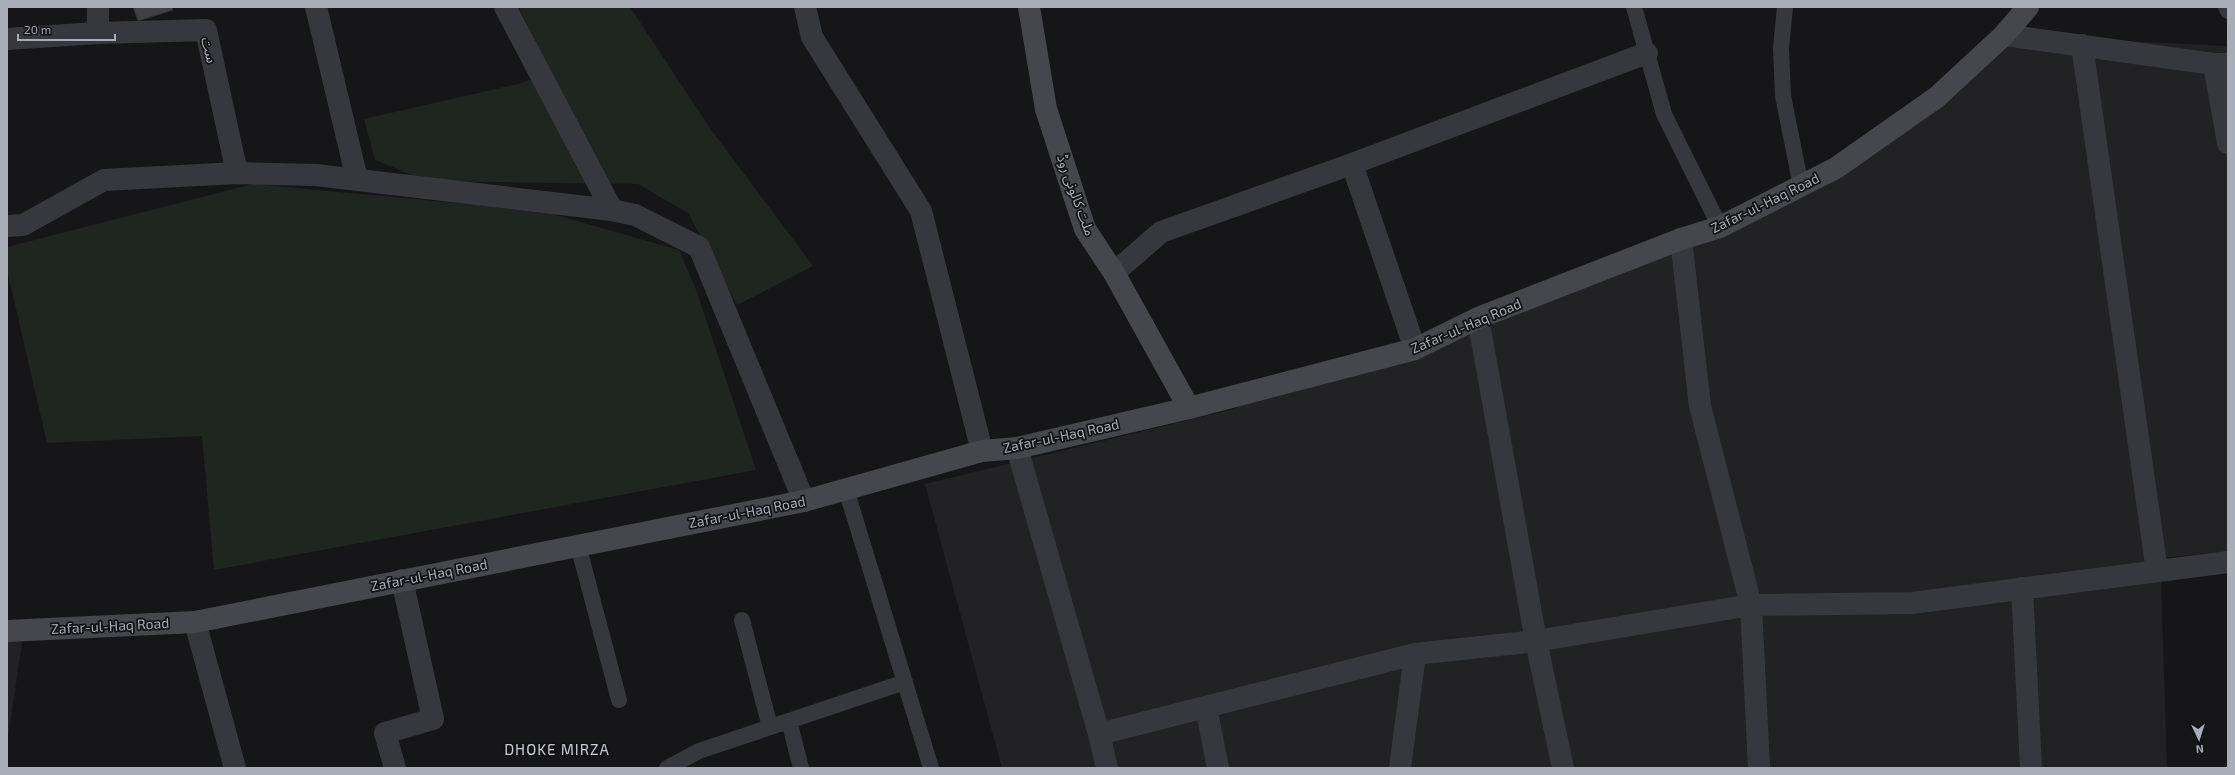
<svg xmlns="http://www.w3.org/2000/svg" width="2235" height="775" viewBox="0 0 2235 775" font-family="'Exo 2','Noto Sans Arabic',sans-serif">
  <rect width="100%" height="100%" fill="#161618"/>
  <path fill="#222225" d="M2004,35L2228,46V551L2165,558L2161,580L2167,768H1002L925,484L1230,410L1775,211Z
    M24,630L7,744V631Z"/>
  <path fill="#1e261f" d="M519,7H630L712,131L813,266L737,305L688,213L638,184L427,181L375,160L364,119L522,83L548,72Z
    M253,184L542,211L679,250L697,292L756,470L214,570L202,436L47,443L7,270V247Z"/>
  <path fill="#404145" stroke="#303034" d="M133,7H172L173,10L138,21Z"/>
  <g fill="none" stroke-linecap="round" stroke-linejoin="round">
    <path stroke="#37383d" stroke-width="16" d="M1634,7L1664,114L1720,227
      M1785,7L1781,48L1783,96L1801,186
      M2226,7L2228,11
      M846,489L931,768
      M578,545L619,700
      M742,620L770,727
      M789,721L801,768
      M667,768L699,751L905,682"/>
    <path stroke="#37383d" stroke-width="22" d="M316,7L357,179
      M505,7L612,210
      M805,7L812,37L921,211L982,451
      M98,33L206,30L237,173
      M2004,35L2214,64H2228
      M7,39L98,33V7
      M2082,45L2157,571
      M2214,64L2228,143
      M1352,164L1415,349
      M7,226L23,225L104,180L237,173L316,175L612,210L635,215L699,247L804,501
      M1681,239L1700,406L1751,605L1759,768
      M1114,273L1161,232L1352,164L1647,53
      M1478,318L1536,641L1563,768
      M1017,448L1099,734L1107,768
      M2022,588L2031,768
      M195,622L235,768
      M1206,707L1218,768
      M1099,734L1415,654L1536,641L1751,605L1912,603L2228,562
      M395,768L385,733L433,719L402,580
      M1400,768L1415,654"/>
    <path stroke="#45474d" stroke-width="22" d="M1029,7L1046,109L1085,229L1114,273L1189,408
      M7,631L195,622L804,501L982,451L1017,448L1189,408L1415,349L1478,318L1681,239L1720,227L1836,168L1937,97L2004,35L2028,7"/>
  </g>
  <g text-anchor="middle" stroke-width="3.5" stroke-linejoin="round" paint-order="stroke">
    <g font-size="14" fill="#a8adb8" stroke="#111113">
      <text transform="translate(209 50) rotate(76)" y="5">ست</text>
      <text transform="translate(1076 195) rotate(70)" y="5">ملت کالونی روڈ</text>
      <text transform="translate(1765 203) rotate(-26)" y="5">Zafar-ul-Haq Road</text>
      <text transform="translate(1466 326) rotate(-23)" y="5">Zafar-ul-Haq Road</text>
      <text transform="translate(1061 436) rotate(-12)" y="5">Zafar-ul-Haq Road</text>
      <text transform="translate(747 512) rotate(-11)" y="5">Zafar-ul-Haq Road</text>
      <text transform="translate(429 575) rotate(-11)" y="5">Zafar-ul-Haq Road</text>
      <text transform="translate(110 626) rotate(-3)" y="5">Zafar-ul-Haq Road</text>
    </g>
    <g font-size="15" letter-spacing="1" fill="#c9ccd4" stroke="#111113">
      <text x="557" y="755">DHOKE MIRZA</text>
    </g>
  </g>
  <rect width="2235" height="775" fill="none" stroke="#a8adb8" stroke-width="16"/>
  <g transform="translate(2199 739) rotate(176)" stroke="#111113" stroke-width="3" paint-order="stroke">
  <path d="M0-3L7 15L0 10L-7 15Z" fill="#a8adb8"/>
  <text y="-6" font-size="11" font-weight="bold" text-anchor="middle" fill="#a8adb8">N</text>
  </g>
  <path d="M18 34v6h97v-6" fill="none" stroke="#a8adb8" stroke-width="2"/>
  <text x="24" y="34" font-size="12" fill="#a8adb8" stroke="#111113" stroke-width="3" paint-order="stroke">20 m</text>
</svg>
